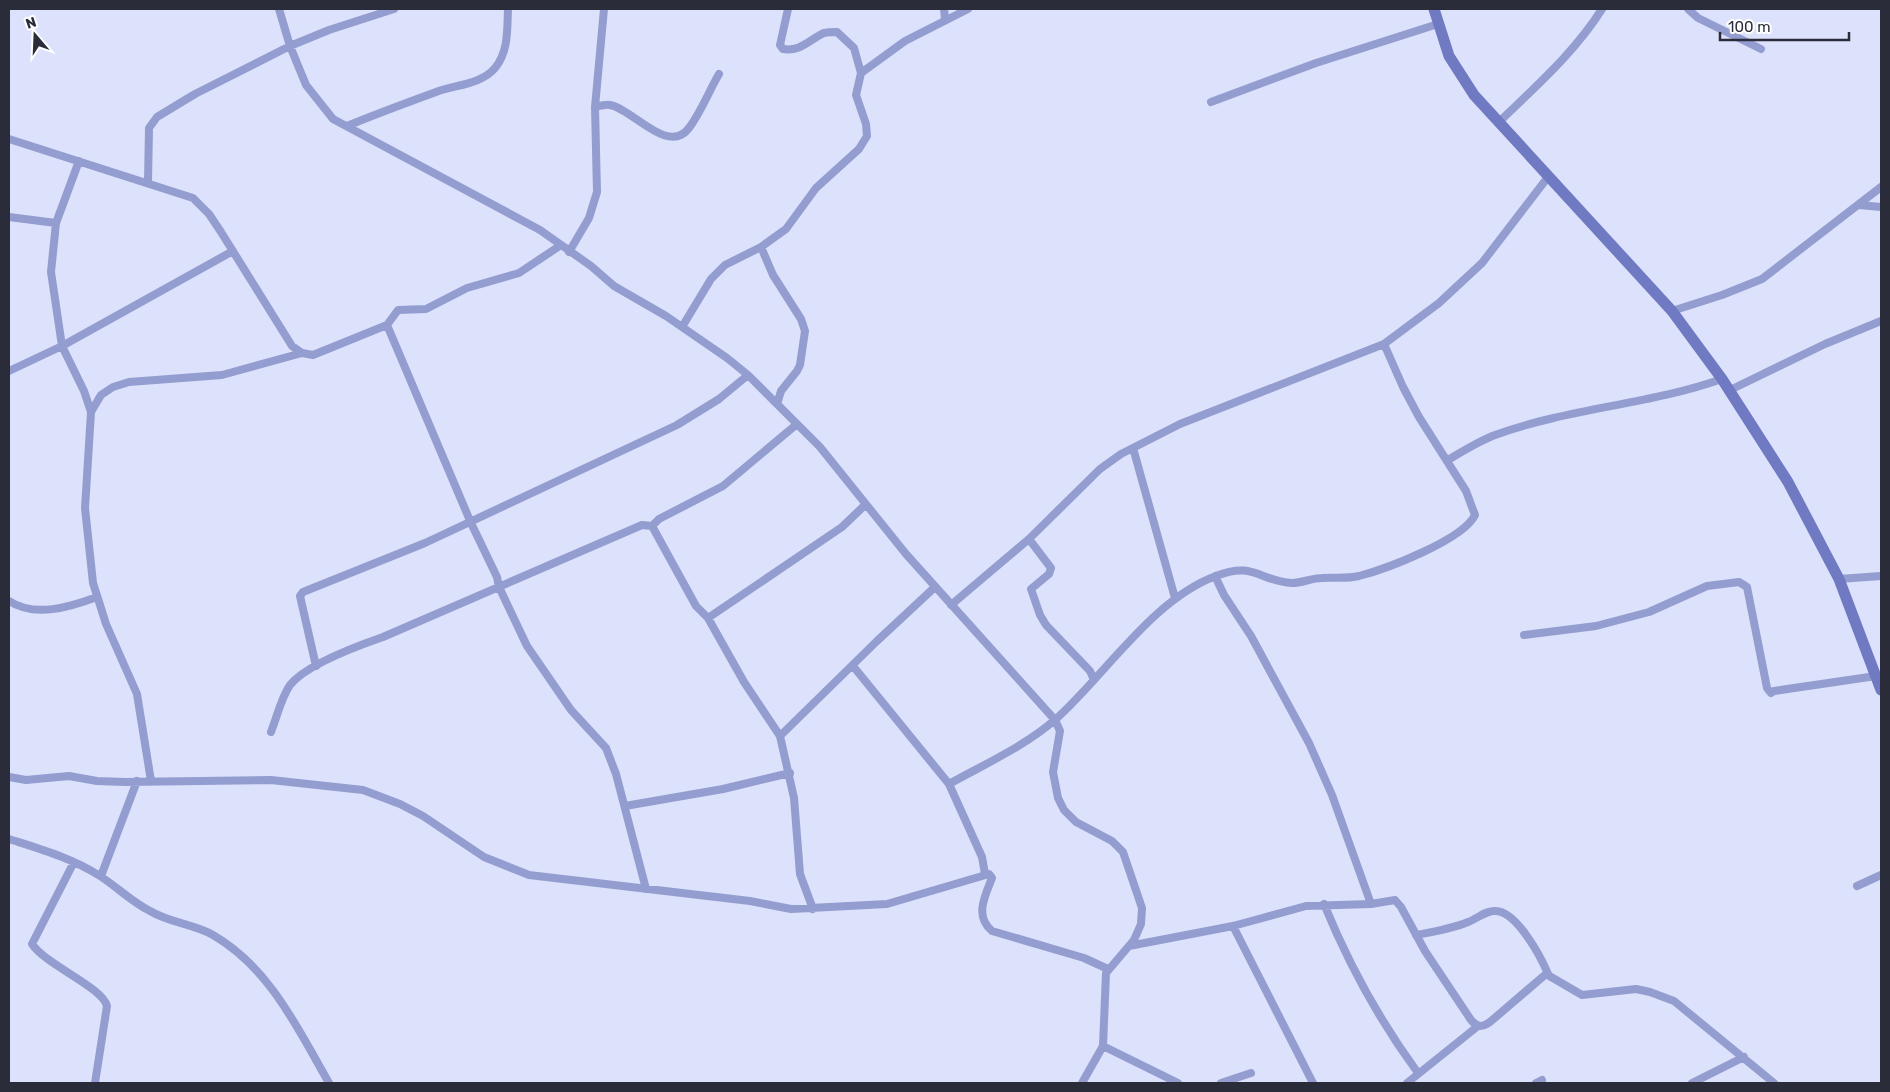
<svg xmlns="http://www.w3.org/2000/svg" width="1890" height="1092" viewBox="0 0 1890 1092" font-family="Rubik,sans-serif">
  <rect width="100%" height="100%" fill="#dce1fc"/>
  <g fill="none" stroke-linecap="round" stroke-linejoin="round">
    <path stroke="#949dcf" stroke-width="8" d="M279,9L290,46L306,85L333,119L540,230L591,266L614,286L666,316L727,358L748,375L820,447L906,554L1055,720L1060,731L1053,772L1058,798L1064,810L1076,822L1112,841L1123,852L1142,908L1141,924L1134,940L1106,973L1103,1046L1082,1083
      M788,9L780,45L783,49C801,52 810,39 824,33C828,32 833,32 837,32L854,48L861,73
      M944,9L945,19
      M1688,9L1698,18L1761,49
      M1211,102L1316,63L1438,24
      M595,107C599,106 606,104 610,105C633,109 668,156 689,128C701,112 709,91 719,74
      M1498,123C1535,87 1575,52 1602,9
      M347,126C376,114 406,103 436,92C455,85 482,84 495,68C509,51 507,28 508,9
      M9,139L193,198L209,214L221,232L292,346L302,353L313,355L387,325L398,310L426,309L467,288L519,273L561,245
      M79,161L56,223L51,272L62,346L84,391L91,412L85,508L93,583L106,624L137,694L151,781
      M148,182L149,128L157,117L195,94L290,46L329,30L394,9
      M1859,205L1881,207
      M9,217L56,223
      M761,247L773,275L801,319L805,331L800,365L797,371L781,391L777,404
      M569,252L589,218L597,192L595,107L604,9
      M1672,311L1722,295L1762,279L1881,187
      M387,325L471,523L497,577L499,587L527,646L571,710L606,748L616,774L646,889
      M682,327L711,279L725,265L761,247L786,229L816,188L859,149L867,136L866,124L856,95L861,73L905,41L968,9
      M9,371L62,346L233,251
      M1728,391L1825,344L1881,321
      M91,412L101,395L113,387L129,382L222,375L302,353
      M1133,448L1175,598
      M1448,460C1463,451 1479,441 1495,435C1569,408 1648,405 1722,379
      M652,526L659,519L723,486L797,424
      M1029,539L1051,568L1049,574L1031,589L1040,615L1046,625L1090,671L1094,680
      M1215,576L1224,595L1251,636L1309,743L1332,795L1371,904
      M1839,579L1881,576
      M9,601C35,618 70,607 97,597
      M951,605L1029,539L1100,469L1121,454L1180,424L1384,344L1439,303L1482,263L1548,177
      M708,618L744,682L780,736L794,798L800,874L813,909
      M1524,635L1596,626L1649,612L1707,586L1739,582L1747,587L1767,688L1771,693L1774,691L1876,676
      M316,666L300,596L303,592L425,543L677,425L719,399L748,375
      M853,666L949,784L982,857L985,874
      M271,732C277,717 281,698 290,685C307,664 357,646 383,637L642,525L652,526L696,606L708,618L842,527L865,505
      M780,736L877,641L935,587
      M9,777L26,780L69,776L97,781L125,782L271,780L363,790L400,804L423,816L484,857L529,875L750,901L791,909L887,904L989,874L992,878C985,896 974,916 992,931L1084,958L1108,969
      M949,784C985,764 1025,746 1056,719C1105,675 1153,599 1216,576C1254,561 1259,581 1292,583C1302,583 1312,578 1322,578C1335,577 1346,579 1359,576C1386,569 1463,540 1475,515L1466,491L1419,417L1403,387L1384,344
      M625,806L723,789L790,773
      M9,839C40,849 72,858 100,876C117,887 132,902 150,911C170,923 194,924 213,935C270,968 298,1029 329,1083
      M74,862L32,944C46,965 102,987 107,1006L95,1083
      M101,876L137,781
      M1857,886L1881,875
      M1324,904C1349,965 1379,1020 1418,1073
      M1233,926L1313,1083
      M1416,935C1433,932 1451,929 1468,922C1477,919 1486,910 1496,911C1517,912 1541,957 1548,974
      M1129,946L1233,926L1306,906L1371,904L1395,900L1401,907L1425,951L1471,1020C1478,1028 1483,1027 1490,1022L1546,974L1582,995L1636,989L1650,992L1674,1001L1774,1083
      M1103,1046L1178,1083
      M1221,1083L1251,1073
      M1407,1083L1478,1026
      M1536,1083L1542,1080
      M1692,1083L1744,1057"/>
    <path stroke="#6f7ac2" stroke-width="11" d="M1434,9L1449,56L1474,95L1672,311L1722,379L1788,482L1839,579L1881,690"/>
  </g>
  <rect width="1890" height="1092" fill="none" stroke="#2a2d39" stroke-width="20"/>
  <g transform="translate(35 35) rotate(341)" stroke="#ffffff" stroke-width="4" paint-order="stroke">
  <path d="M0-4L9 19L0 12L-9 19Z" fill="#2a2d39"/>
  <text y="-8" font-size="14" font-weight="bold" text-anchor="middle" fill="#2a2d39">N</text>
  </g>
  <path d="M1720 32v8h129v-8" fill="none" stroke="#2a2d39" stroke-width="2.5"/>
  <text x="1728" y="32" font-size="15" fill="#2a2d39" stroke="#ffffff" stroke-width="4" paint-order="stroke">100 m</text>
</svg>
